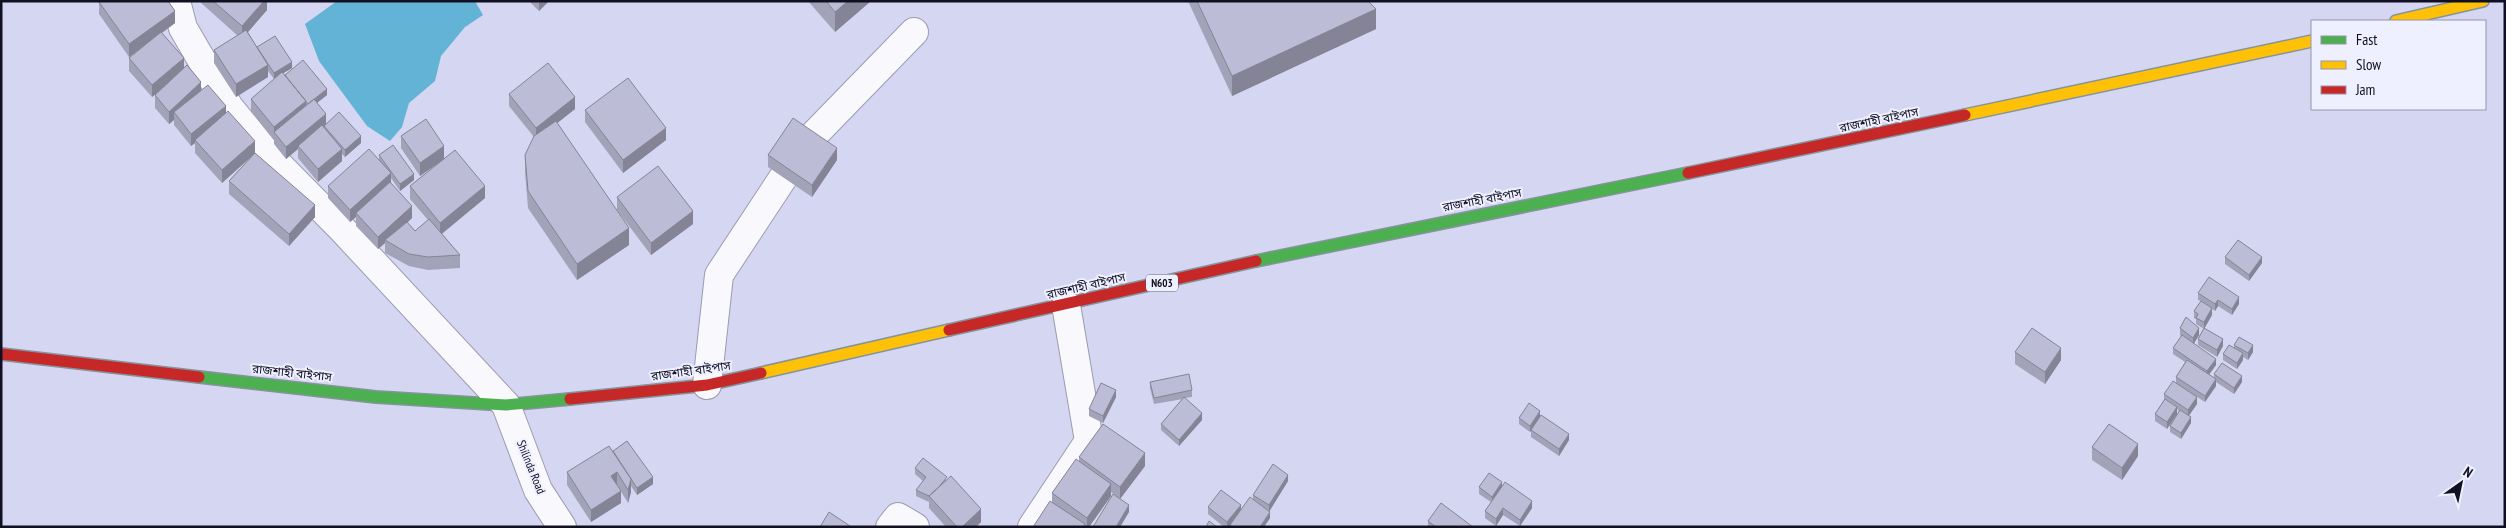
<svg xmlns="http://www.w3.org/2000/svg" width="2506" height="528" viewBox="0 0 2506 528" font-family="'PT Sans Narrow','Noto Sans Bengali',sans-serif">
  <rect width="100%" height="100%" fill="#d5d6f2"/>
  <path fill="#62b3d5" d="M337,1H475L483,15L465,27L441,56L435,81L409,103L402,127L390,141L367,126L319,61L305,24Z"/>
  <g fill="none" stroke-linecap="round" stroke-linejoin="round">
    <g stroke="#9b9cb1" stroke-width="30">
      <path id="street" d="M176,1L183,28L229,107L264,150L343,230L506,405L538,490L562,527
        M707,385L719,275L806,143L914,32
        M890,527L898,517L915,527
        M1032,527L1089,441L1066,305"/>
    </g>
    <g stroke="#84939c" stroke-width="14">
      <path id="fast" d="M1256,261L1688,173
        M199,377L376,397L506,405L570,399"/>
    </g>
    <g stroke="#84939c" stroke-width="14">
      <path id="slow" d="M2396,21L2483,1
        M1965,115L2312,41
        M761,373L949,330"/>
    </g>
    <g stroke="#84939c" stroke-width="14">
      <path id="jam" d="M1688,173L1965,115
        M949,330L1256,261
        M1,354L199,377
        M570,399L707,385L761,373"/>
    </g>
    <use href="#street" stroke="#f9f9fd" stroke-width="28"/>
    <use href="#fast" stroke="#4caf50" stroke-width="11"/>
    <use href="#slow" stroke="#ffc107" stroke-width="11"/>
    <use href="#jam" stroke="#c62828" stroke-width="11"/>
  </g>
  <path fill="#a2a2b9" d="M199,1H267V10L248,32L257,47L292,68L283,73L285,75L327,95L317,103L326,123L361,143L345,157L342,154V161L318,182L298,158V149L286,159L274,144V140L251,111V99L274,79L268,71V77L236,97L214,63V50L238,36Z
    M529,1H549L539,11Z
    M808,1H871L835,32Z
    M1188,1H1368L1376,29L1232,96Z
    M99,2L175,23L162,33L184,68L201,90L226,113L255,153L315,217L289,246L229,194V181L249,159L222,183L195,153V143L191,146L174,125V120L169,124L155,108V95L159,91L152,97L129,71V58L145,45L129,57L99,14Z
    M509,94L575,109L557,123L629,245L577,280L528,208L525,172V155L534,137L509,106Z
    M585,110L666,140L623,173L585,122Z
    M401,136L444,158L485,198L442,234L460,255V268L428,270L409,266L385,253V243L378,249L356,226V217L350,222L328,198V186L379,160V155L414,180L400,191L391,178V183L412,218L407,223L415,231L428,220L410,199V186L437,164L420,176L401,148Z
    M768,155L837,160L812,197L768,167Z
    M617,197L693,224L651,255L617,210Z
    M2225,257L2262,263L2249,281L2225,264Z
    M2198,293L2239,304L2232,315L2218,306L2215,311L2212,309V315L2204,329L2196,324V319L2194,318V311L2201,301L2198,300Z
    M2180,328L2199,335L2194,343L2216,365L2209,375L2214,378V374L2242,382L2234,394L2216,382V386L2205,402L2180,386L2197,404L2189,415L2191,423L2181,439L2170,432V426L2179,411L2177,409V414L2167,429L2155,421V414L2164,400V394L2176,383V377L2185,362L2173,354V348L2181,336L2180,335Z
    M2198,339L2223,346L2217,357L2198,345Z
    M2234,345L2253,352L2248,360L2243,357V360L2237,369L2223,360V354L2234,348Z
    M2015,352L2061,360L2045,384L2015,364Z
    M1150,382L1192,390V397L1185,398L1202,420L1179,446L1161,430V424L1183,399L1154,404L1150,388Z
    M1116,397L1103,423L1089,416V409Z
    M1540,416L1569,440L1559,456L1531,437V431L1530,432L1519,424V418Z
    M2092,447L2138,456L2122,480L2092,460Z
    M613,451L653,484L637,495L631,486V492L628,503L617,485L621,503L591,522L567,485V472Z
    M1079,457L1145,466L1120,499L1129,512L1120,527H1093L1117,497L1111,492V496L1089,527H1033L1052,503V493L1079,461Z
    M915,468L947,480L981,522L976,527H946L929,508V502L916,496V490L923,481L915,474Z
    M1288,481L1269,511L1270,518L1264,527H1230V525L1229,527H1224L1208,514V507L1241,510L1253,500V495Z
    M1502,486L1532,508L1520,526L1503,515L1496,526L1485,518V511L1491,502L1479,494V487Z
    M1428,521L1473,527H1428Z"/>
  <path fill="#848496" d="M264,1H267V10L242,39V26Z
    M539,1H549L539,11Z
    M848,1H871L835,32V12Z
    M1376,9V29L1232,96V76Z
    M175,11V23L129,57V44Z
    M184,58V70L152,97V85Z
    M292,62V68L274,79V73Z
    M268,65V77L236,97V84Z
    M201,82V94L174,112V120L169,124V112Z
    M327,89V95L308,110V104Z
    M575,97V109L536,140V128Z
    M306,101V113L274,132V140V127Z
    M226,106V118L195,140V143L191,146V134Z
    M326,114V126H324V129L298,146V149L286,159V147Z
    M666,128V140L623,173V160Z
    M361,136V143L345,157V150Z
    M255,141V153L222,183V170Z
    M444,146V159L420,176V163Z
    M837,148V160L812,197V185Z
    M342,149V161L318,182V169Z
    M391,173V185L356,213V217L350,222V210Z
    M414,174V180L400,191V184Z
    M485,186V198L440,235V223Z
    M315,205V217L289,246V234Z
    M412,206V218L387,241L385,240V243L378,249V237Z
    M693,211V224L651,255V243Z
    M629,228V245L577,280V264Z
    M2262,257V263L2249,281V275Z
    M2239,297V304L2232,315V309Z
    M2218,300V306L2215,311V304Z
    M2212,308V315L2204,329V322Z
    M2199,328V335L2193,345V338Z
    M2223,339V346L2217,357V350Z
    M2253,345V352L2248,360V353Z
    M2061,348V360L2045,384V372Z
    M2243,353V360L2237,369V363Z
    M2216,359V365L2207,377V371Z
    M2242,376V382L2234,394V388Z
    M2216,379V386L2205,402V396Z
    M1116,390V397L1103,423V416Z
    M2197,397V404L2188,417V410Z
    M2177,407V414L2167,429V422Z
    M1540,411V417L1530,432V426Z
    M1202,413V420L1179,446V440Z
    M2191,417V423L2181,439V433Z
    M1569,434V440L1559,456V449Z
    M2138,444V456L2122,480V468Z
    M1145,453V466L1120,499V487Z
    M617,472V485L611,476Z
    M1288,475V481L1269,512V505Z
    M653,477V484L637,495V488Z
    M631,479V492L628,503V490Z
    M1502,482V489L1492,503V497Z
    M1111,484V496L1089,527H1087V518Z
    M621,491V503L591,522V510Z
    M1532,501V508L1520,526V520Z
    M1129,505V512L1120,527H1116Z
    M1241,505V511L1229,527H1227V522Z
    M1503,508V515L1496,526V519Z
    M981,509V522L976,527H962Z
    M1270,512V518L1264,527H1260Z"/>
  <path fill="#bcbcd7" stroke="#848496" d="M100,1H168L175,11L129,44L99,2Z
    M213,1H264L242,26Z
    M826,1H848L835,12Z
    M1197,1H1368L1376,9L1232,76Z
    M246,30L268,65L236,84L214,50Z
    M161,32L184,58L152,85L129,58Z
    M275,36L292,62L274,73L257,47Z
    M303,60L327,89L308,104L285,75Z
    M548,63L575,97L536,128L509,94Z
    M187,65L201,82L169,112L155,95Z
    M282,72L306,101L274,127L251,99Z
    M628,78L666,128L623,160L585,110Z
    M208,85L226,106L191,134L174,112Z
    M314,99L326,114L286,147L274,132Z
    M228,111L255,141L222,170L195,140Z
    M339,112L361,136L345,150L324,126Z
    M793,118L837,148L812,185L768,155Z
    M426,119L444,146L420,163L401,136Z
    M556,121L629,228L577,264L528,191L525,155L534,136Z
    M322,125L342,149L318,169L298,146Z
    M393,145L414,174L400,184L379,155Z
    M369,149L391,173L350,210L328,186Z
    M455,150L485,186L440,223L410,186Z
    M255,153L315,205L289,234L229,181Z
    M658,166L693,211L651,243L617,197Z
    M390,182L412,206L378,237L356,213Z
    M429,219L460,255L428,257L409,254L385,240L407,222L415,231Z
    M2238,240L2262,257L2249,275L2225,257Z
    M2209,277L2239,297L2232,309L2218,300L2215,304L2198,293Z
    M2201,301L2212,308L2204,322L2196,318L2198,314L2194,311Z
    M2186,317L2199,328L2193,338L2180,328Z
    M2032,328L2061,348L2045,372L2015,352Z
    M2204,328L2223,339L2217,350L2198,339Z
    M2182,335L2216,359L2207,371L2173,348Z
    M2239,337L2253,345L2248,353L2234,345Z
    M2229,345L2243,353L2237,363L2223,354Z
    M2187,360L2216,379L2205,396L2176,377Z
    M2222,363L2242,376L2234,388L2214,374Z
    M1189,374L1192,390L1154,398L1150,382Z
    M2173,381L2197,397L2188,410L2164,394Z
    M1101,383L1116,390L1103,416L1089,409Z
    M1184,397L1202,413L1179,440L1161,424Z
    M2165,399L2177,407L2167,422L2155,414Z
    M1529,403L1540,411L1530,426L1519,418Z
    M2180,410L2191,417L2181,433L2170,426Z
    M1541,415L1569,434L1559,449L1531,430Z
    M1103,424L1145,453L1120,487L1079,457Z
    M2109,424L2138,444L2122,468L2092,447Z
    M627,441L653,477L637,488L613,451Z
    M609,446L631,479L628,490L617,472L611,476L621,491L591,510L567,472Z
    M923,458L947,477L938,488L929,496L916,490L926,477L915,468Z
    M1076,459L1111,484L1087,518L1052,493Z
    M1273,464L1288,475L1269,505L1253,495Z
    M1489,473L1502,482L1492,497L1479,487Z
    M951,476L981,509L962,527H957L929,496Z
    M1505,482L1532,501L1520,520L1503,508L1496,519L1485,511Z
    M1221,490L1241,505L1227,522L1208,507Z
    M1113,494L1129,505L1116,527H1093Z
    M1250,497L1270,512L1260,527H1233L1230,525Z
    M1050,501L1085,524L1083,527H1033Z
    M1441,503L1473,527H1436L1428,521Z
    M829,512L850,526L849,527H820Z
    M1209,521L1217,527H1206Z"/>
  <g text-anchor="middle" stroke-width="4" stroke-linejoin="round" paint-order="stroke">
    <rect fill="#eeefff" stroke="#535364" stroke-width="1" x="1146" y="274.5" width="32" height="17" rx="4"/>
    <g font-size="11" font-weight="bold" fill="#111022">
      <text x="1162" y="287">N603</text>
    </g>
    <g font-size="12" fill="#111022" stroke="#eeefff">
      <text transform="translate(1879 120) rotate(-12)" y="4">রাজশাহী বাইপাস</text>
      <text transform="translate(1482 200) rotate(-11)" y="4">রাজশাহী বাইপাস</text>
      <text transform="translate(1086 286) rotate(-13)" y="4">রাজশাহী বাইপাস</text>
      <text transform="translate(691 371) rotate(-8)" y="4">রাজশাহী বাইপাস</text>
      <text transform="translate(292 373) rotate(6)" y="4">রাজশাহী বাইপাস</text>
      <text transform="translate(531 467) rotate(68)" y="4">Shilinda Road</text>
    </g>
  </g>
  <rect width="2506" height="528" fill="none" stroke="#111022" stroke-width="5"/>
  <rect x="2311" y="20" width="175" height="90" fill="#eeefff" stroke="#9696a7"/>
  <rect x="2321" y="36" width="25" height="8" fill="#4caf50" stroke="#9696a7"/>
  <text x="2356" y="45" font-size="15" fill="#111022">Fast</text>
  <rect x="2321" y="61" width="25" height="8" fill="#ffc107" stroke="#9696a7"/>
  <text x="2356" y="70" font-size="15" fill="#111022">Slow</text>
  <rect x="2321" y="86" width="25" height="8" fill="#c62828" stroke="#9696a7"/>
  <text x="2356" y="95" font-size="15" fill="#111022">Jam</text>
  <g transform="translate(2461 483) rotate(33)" stroke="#eeefff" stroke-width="4" paint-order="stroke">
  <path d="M0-4L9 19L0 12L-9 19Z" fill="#111022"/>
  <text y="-8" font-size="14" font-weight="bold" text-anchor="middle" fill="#111022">N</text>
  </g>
</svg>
